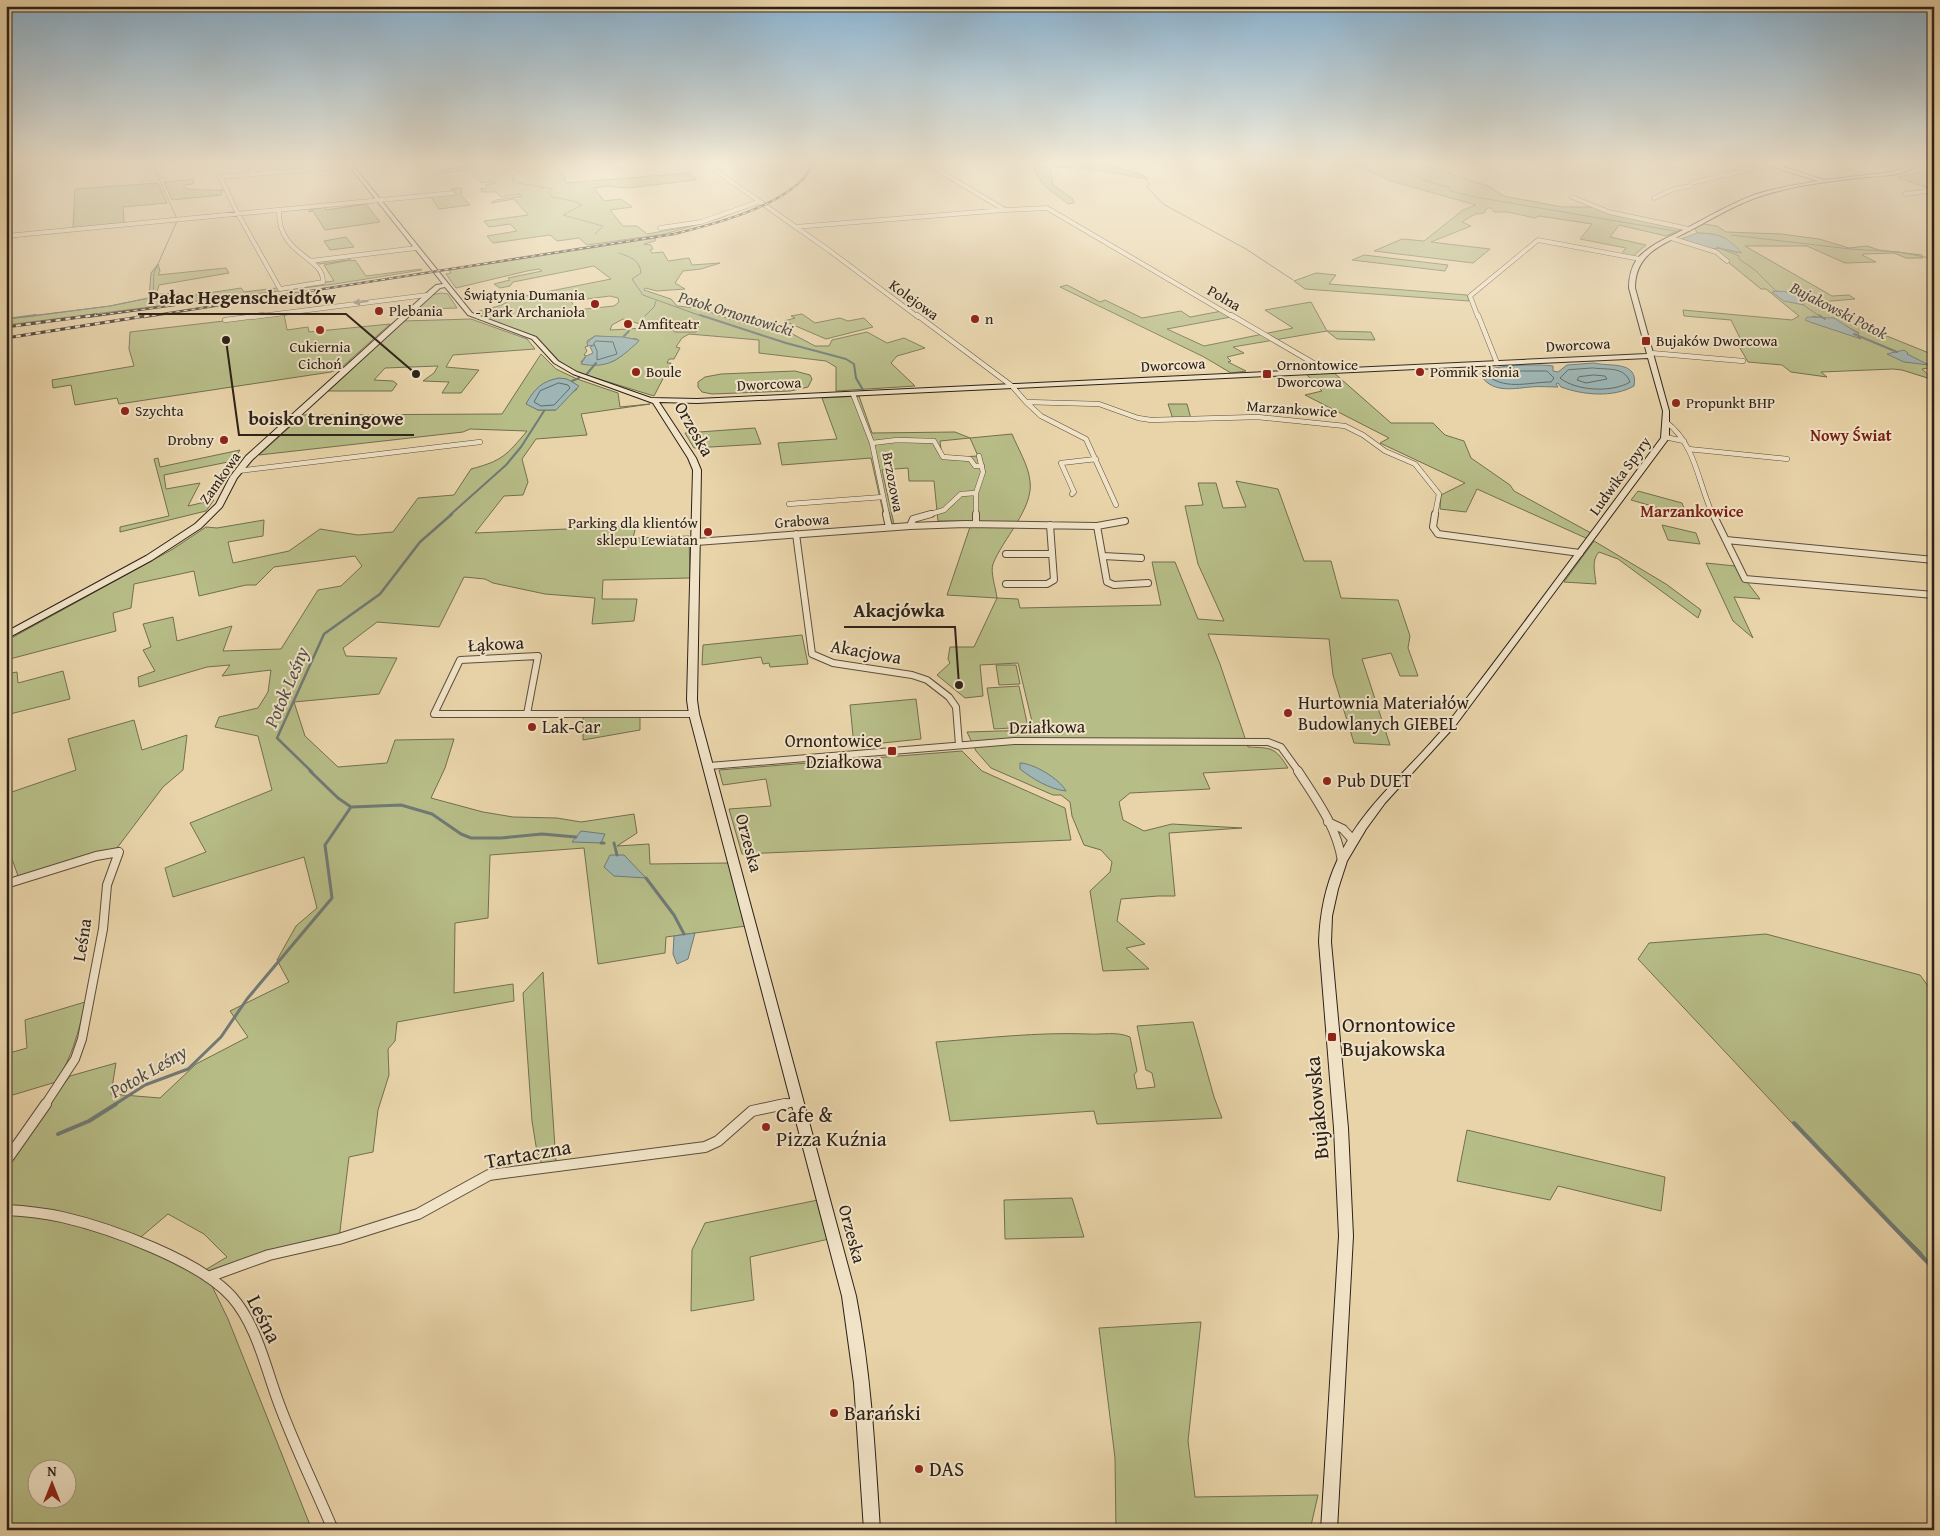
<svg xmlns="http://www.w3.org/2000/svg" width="1940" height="1536" viewBox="0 0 1940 1536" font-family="'Gentium Book Plus',serif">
  <rect width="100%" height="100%" fill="#e9d4a9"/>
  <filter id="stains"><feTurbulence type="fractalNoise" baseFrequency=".004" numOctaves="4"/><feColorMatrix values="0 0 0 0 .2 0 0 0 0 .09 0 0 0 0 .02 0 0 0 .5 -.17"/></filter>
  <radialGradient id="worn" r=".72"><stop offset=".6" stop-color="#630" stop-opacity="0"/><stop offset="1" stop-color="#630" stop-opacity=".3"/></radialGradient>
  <path fill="#b7bd87" stroke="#726f50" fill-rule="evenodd" d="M489,163H562L550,165L562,172L566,183L689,173L696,180L627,188L607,186L594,188L604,201L621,199L632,207L610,210L623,226H637L647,234L686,227L760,203L717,219L665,234L587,245L579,238L557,241L550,235L493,243L487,236L517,231L510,224L489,227L484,221L528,215L514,199L491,203L496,200L522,196L519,194L501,197L496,192H482L480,189L487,188L485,185L496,183L494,181L482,183L468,170L445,173L442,170Z
    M1042,163C1069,163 1127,163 1148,179L1082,168L1050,167L1053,185L1073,199L1074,203L1068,204C1055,193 1038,185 1034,167L1044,164Z
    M1351,163H1418L1488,186L1504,196L1562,207H1593L1682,229L1666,236L1619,225L1610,237L1646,245L1632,257L1620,255L1626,248L1580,239L1592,224L1539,216L1535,218L1508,212H1494L1491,208H1487L1484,213L1475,214L1462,222L1471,226L1431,242L1490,249L1473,263L1374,251L1402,239L1424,241L1463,210L1476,205L1391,181Z
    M1921,173L1934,178V190L1897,177Z
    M194,179L193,184L183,185L186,189C200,189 209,191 223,190L221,195L172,200L164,182Z
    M158,183L167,203L123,207L124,223L73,228L75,189Z
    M461,188L462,192L460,194L470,205L439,209L431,197L453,193L451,189Z
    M366,204L380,222L325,230L313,211L309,212V210L325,207L326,210Z
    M1704,224L1717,226L1726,232L1781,234L1819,239L1849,248L1867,246L1879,250L1922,255L1923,258H1906L1894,253L1864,254L1862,255L1876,262L1845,263L1807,246H1745L1832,296L1849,295L1855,299L1820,302L1852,322L1934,355V367L1922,369L1934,380L1902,370L1893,369L1821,372L1827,377L1791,372L1782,365L1748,362L1736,341L1742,342L1731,320L1684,316L1683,310L1792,320L1799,316L1766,289H1761L1712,249L1718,248L1739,253C1724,235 1720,234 1697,233L1695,228ZM1813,316L1836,321L1859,333L1857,336L1860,338L1810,322Z
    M346,237L354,247L330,250L324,241Z
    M656,238L655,241L644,244L651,245L653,249L650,250L652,253L663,252L668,261L689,258L692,265L720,263L701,269L683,271L675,283L685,289L657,291L645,288L644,290L671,299L677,306L696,308L702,306L714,314L743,323L785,330L815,346H829L832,340L867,332L887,343L904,338L925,348L897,356L891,363L915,386L836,391V367L826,361L759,353V340L689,334L682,338L676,347L680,348L674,359H669L667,363H671L654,396L576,372L559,361L537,337L474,314C485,306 500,310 510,299L611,279L594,266L513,282L510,286L500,288L494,284L510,280L508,278L542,271L539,269L527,271L456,288L446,274L451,273L449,270ZM610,296L618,298L619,302L614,306L576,310L571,301ZM623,319L647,326L644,328L610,330L612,325ZM673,322H700L696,332H675L669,327ZM595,336L637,339L638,342C614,362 613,367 581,362L586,356L584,355L587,351L585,347L588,346L587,341Z
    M1364,255L1448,265L1445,271L1352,260Z
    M349,257L351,261L355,260L366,276L421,269L422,270L335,284L6,325V319L110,306L149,298L151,273L158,264L160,271L158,275L226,268L229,273L159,285L157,292L160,294L173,293L189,296L241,288L244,292L334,281L324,265L350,260L319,264L318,261Z
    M1316,273L1336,275L1329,284L1467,295L1469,301L1305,289L1294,281Z
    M1067,285L1100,302L1105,300L1142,318L1181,311L1190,317L1222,311L1231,317L1167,329L1204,346L1293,328L1265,310L1311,302L1327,331L1371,332L1375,340L1337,339L1327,331L1233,347L1244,353L1227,357L1231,361L1228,362L1246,371L1231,373L1204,357L1060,287Z
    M441,293L448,294L457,308L418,309L432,295Z
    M284,314L287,330L308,327L309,332L390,324L341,368L331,372L119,404L117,398L75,405L71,385L53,388L52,380L134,366L129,349L130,332Z
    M802,314L815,323L840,318L848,321L864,318L873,327L826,339L784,321L795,318L791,316Z
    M471,319L527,339L535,349L453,355L446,367L479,370L461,393H442L449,382L423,381L434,373L438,366L385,368L374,380L393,381L397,384L392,391H328L403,321Z
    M541,354L556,369L577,379L618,393L620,407L650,404L581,414L587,435L536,439L522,459L528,482L523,495L504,496L475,533L636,526L633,538L689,536L690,578L603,580L602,599H637L634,621L592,624L595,598L545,594L493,583L485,579L464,577L439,627L377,622L343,648L346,656L397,658L379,694L294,702L305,736L338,767L387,763L395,740L454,739L445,768L431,798L483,812L513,817L557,818L581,822L634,814L637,833L617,846L649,844L650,864L729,863L746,926L666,937L665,953L598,964L584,848L490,855L488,918L455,923L454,993L513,984L514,1001L397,1022L395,1041L388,1049L389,1075L378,1110L373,1152L349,1157L339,1239L208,1278L228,1319L312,1530H6V1162L70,1076L116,1063L111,1094L160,1098L196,1064L248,1037L230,1011L289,982L277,960L296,926L317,908L304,857L173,897L165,868L206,852L190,823L272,790L258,736L215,727L219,717L258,708L268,692L271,670L222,676L230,665L207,667L139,687L138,677L155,671L143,650L151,647L143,624L173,617L177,641L232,626L223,651L281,649L318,590L341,586L362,566L355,556L274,567L256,585H246L199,596L194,571L134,584L131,608L113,613L116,631L6,660V641L173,549L206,527L217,528L264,520L263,536L228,542L233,563L289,551L320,529L358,535L393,532L418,498L454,495L471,469C502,461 507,455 527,431L470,429L463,432L259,455L303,415L502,414ZM577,389L565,398L556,410H538L526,403ZM168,1214L204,1234L227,1257L200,1273L135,1242ZM38,1468H68V1498H38Z
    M795,371L810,375L812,379L808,387L790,391L712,394L702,392L698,387V382L705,377L721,374Z
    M1333,372L1391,423H1433L1445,435L1464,441L1471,458L1510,485L1514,491L1591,533L1588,539L1477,489L1466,512L1440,509L1441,495L1465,483L1380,443L1389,438L1305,395L1322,391L1306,374Z
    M859,396L872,433L955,432L970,438L1012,434C1018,449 1028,464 1030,481C1034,508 1002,540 993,564C990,572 996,589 997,598L1018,599L1020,608L1161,605L1152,562H1175L1198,619L1224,621L1198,564L1185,506L1203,505L1198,483H1216L1223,508L1246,507L1236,481L1278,489L1304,561H1331L1341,598L1398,600L1410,636L1408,648L1418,676H1400L1391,653L1362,659L1390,745L1354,743L1333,675L1329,639L1208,634L1220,664L1248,747C1272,748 1275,747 1288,768L1203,773L1210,789L1130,793L1119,802L1123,820L1144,831L1172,824L1242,828L1169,833L1175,896H1158L1121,899L1117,921L1145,944L1126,948L1149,969L1103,971L1090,891L1110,872L1112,862L1101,850L1084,845L1072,816L1070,802L1061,795H1053L991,768L976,751L967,732L1034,730L1018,663L980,665L983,696L965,698L937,675L950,663L948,659L950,647H974L997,598L947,595L971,524L962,521H938L934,481H909L908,468L882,470L894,524L909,526L886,525L871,458L782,465L778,443L837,439L822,398ZM970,438L978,456L942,458L940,441Z
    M1168,404H1187L1191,419H1173Z
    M755,428L761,444L694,448L685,433Z
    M240,450L233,461L164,475L166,489L200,483L188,506L214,500L206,511L120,532V527L169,516L154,459L158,458L160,467Z
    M1638,491L1682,503L1687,516L1631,500Z
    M1662,525L1696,533L1700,544L1668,540Z
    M1594,541L1666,584L1701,610L1698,618L1618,559L1599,552C1591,560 1595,573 1596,584L1564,582Z
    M1706,563L1735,566L1760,599L1734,597L1753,638L1733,621Z
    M802,635L808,664L770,667L769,663L763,664L761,657L702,665L703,645Z
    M996,665H1016L1020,684L999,685Z
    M63,671L70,699L6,715V674L17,672L18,683Z
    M1019,686L1028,727L994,729L987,688Z
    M916,699L921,739L854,746L850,705Z
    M583,714H640V730L583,740Z
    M134,720L142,750L187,735L183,770L163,787L117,848L18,876L12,859L6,861V794L76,770L68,739Z
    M962,751L982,771L1065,808L1071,840L742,854L729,809L771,806L766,779L723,785L719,770Z
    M1766,934L1920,975L1934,994V1272L1921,1252L1790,1121L1638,959L1649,943Z
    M543,972L556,1162L542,1164L537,1152L532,1121L523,993Z
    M85,1002C79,1032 72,1057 56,1082L6,1097V1054L27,1048L25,1020Z
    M1193,1022L1214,1097L1222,1118L1097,1124L1094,1111L950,1121L936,1042C987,1038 1038,1032 1088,1034C1103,1035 1116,1031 1130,1037L1137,1071L1134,1075L1137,1089L1155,1087L1152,1073L1146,1070L1137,1026Z
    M1467,1130L1665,1177L1661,1211L1558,1186L1550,1200L1457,1181Z
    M1072,1198L1084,1237L1005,1239L1004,1200Z
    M818,1200L829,1239L750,1257L754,1300L691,1311L692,1250L705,1223Z
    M1201,1322L1188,1441L1195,1497L1318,1495L1310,1530H1116L1115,1458L1099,1328Z"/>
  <path fill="#9db5b4" stroke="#707a76" d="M1697,233C1721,234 1724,235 1742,253L1719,248L1712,249L1681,239Z
    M1776,291L1800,293V299L1804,305L1784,301L1772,292Z
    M1807,317L1834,318L1859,334L1857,336L1861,339L1810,322L1805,320Z
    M595,336L623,337L639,340L638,342C619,359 609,369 581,364L586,356L593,353L590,347L594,345L588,346L587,343Z
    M1904,350L1908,353L1907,354L1929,365L1904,362L1887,354Z
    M1594,363C1609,367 1639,360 1634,386C1613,398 1583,395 1561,387L1558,383L1556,384L1558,387C1549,387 1540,386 1530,387C1511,389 1491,393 1480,374C1490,364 1540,364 1553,366V371L1558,372L1567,365Z
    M559,378L567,379L579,386L556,410H538L526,404C534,389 542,381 559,378Z
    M1020,763C1033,763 1060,779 1066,791C1049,789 1033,779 1020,769Z
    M581,831L605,834L601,843L572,842Z
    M610,855H624L646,878L614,876L604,867Z
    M695,933L688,959L677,964L673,954L674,936Z"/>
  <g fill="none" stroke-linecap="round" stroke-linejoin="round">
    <path stroke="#646b66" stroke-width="1" d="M596,341L613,342L617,354L597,360V351L594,344Z
      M1593,368C1607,370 1624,366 1630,382C1612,393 1576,391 1560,378L1568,370Z
      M1518,371H1547L1554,378L1551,382C1530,382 1508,390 1489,377L1491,374Z
      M1594,375L1605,376L1607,379L1586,383L1577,380L1579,377Z
      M559,383L568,385L570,388L554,405L541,406L534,402L540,391Z"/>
    <path stroke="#707a76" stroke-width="1" d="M152,163L177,219
      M515,163L516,166L524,169L512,176L513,182L552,189L549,192L552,197L573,201L582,205L563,215L603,226L595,234
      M1381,163C1404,168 1426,184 1449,187L1450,191L1475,197L1675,231
      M1061,164L1093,166L1125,174L1143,175L1149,184L1147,187L1163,204L1246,249L1293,280
      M1731,235L1850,249L1899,252L1934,259
      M1717,247L1739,256V259L1755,270L1777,292
      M619,253C630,257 640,260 641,273L632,279L643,295L704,317
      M1802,304L1821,317
      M645,316L654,307L656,301
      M26,317L110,306L153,297L154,273L177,221"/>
    <path stroke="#707a76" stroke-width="2" d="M700,315L786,343L846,359L854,364L856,378L863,390
      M1819,315L1825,319
      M6,319L36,315
      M1854,334L1897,352
      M624,336L629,331
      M1926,364L1934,366
      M586,375L596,363
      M572,381L579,378
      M450,515L506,465L521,447L544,411"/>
    <path stroke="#707a76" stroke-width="2.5" d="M312,772L277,738L324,634L380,594L420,542L452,514"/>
    <path stroke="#707a76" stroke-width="3" d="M352,807L401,805L432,814L461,834L471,838H501L542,834L576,837
      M601,843H604
      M614,843L617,855
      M646,878L674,915L684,934
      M114,1105L145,1085L188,1069L221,1037L247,999L332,898L325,845L351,807L338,798L310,771"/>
    <path stroke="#707a76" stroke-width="4" d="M1794,1123L1934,1269
      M58,1134L89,1121L116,1104"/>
    <g stroke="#5b4e3d" stroke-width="5">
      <path id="street-far4" d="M248,163L255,174L220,177L238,214L280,289L323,282C324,256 278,256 279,211
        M705,163L830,251L918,317
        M926,163L1005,210L1047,208L1233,317
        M255,174L351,166
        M1905,194L1934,190
        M1572,197L1609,212L1689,229
        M1654,198L1674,189L1690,186L1691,183L1773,164
        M795,227L1004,210
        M660,228L701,222L758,202
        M6,236L453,193
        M1671,238L1716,252L1727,261
        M310,261L416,248
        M253,317L427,295
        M1478,317L1470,296L1538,240L1640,259"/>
    </g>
    <g stroke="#5b4e3d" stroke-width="5.5">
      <path id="street-far3" d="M917,315L1012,386L1026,402L1099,404L1138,418L1151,420L1257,417L1345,426L1363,435L1385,451L1415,464L1439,494L1435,515
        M1231,315L1315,364L1320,371
        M1478,315L1497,363
        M225,320L263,315
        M1650,353L1743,361
        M853,394L872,443L887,515
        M1026,402L1041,416L1086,439L1116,505
        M251,420L289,422
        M1666,422C1696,444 1698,484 1713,515
        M1665,437L1684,441
        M872,443L897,440L934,441L943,457L970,459L975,466H982
        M1688,449L1787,459
        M238,471L480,442
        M1072,494L1074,492L1061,463L1096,459
        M789,504L883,497
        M927,515L944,510L961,494L976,493
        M976,515V493L983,472L979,456"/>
    </g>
    <g stroke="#5b4e3d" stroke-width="8">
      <path id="street-far2" d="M886,514L889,527
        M976,514V524
        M1435,514L1433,527L1438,534L1580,553
        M1713,514L1745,579L1934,595
        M910,526L965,524L1097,526L1107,582L1114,585L1148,583
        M1097,526L1125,521
        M796,534L812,654L833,663L912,675L927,680L949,697L956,707L959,745
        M1726,540L1934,560
        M696,542L910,526L913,519L931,514
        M1006,554H1051
        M1103,556L1141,558
        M1006,584H1047L1054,580L1050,525
        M538,656L527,714H434L460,660Z
        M527,714H694
        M709,766L1014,741L1268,742L1281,747L1299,772"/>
    </g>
    <g stroke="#5b4e3d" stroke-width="10">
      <path id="street-far1" d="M1298,771C1316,799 1337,827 1342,861
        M1328,822L1343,829L1353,840
        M6,884L96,856L119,852L107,885L103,929L82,1039L75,1059L45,1105
        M776,1105L797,1102"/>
    </g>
    <g stroke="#5b4e3d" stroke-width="12">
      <path id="street" d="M6,1161L46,1104
        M6,1210C25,1211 44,1213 62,1217C110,1228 200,1261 232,1297C257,1326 265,1366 278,1401C294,1445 315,1487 333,1530
        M208,1277L269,1255L339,1239L418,1214L489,1175L705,1147L718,1141L752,1111L785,1104"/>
    </g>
    <g stroke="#2c2119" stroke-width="2">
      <path id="secondary" d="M347,163H351L472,313L536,337L558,361L577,372L651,398L697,399L1647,354L1629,288C1629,277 1631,268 1637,259C1649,245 1669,237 1685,229C1708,217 1730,204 1754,195C1774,188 1796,185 1818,181L1776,168L1770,163H1775L1780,166L1824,180L1893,172L1915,163H1920C1904,178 1879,175 1858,178C1823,182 1783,187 1750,200C1727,209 1707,222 1685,233C1659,246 1635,255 1635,288L1669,411V438L1455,726L1385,803L1366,829L1347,861L1338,889L1332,916L1331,942L1348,1128L1353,1236L1337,1530H1321L1339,1236L1334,1128L1319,942C1320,914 1325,887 1337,861C1363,803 1413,768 1450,720C1522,627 1591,532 1661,438L1663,411L1648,358L697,403L659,402L696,458L701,470L697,700L699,714L856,1296C871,1373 875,1451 880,1530H864L854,1383L842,1296L689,714L687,700L693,470L688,458L653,403L573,374L554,363L532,339L468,315L445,287L440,288L252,460L237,478L222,507L201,528L152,560L6,639V632L146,556L195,524L216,504L230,477L246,456L430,290L436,285L443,284Z"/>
    </g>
    <use href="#street-far4" stroke="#f1e3c7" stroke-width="4"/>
    <use href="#street-far3" stroke="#f1e3c7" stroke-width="4.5"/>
    <use href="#street-far2" stroke="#f1e3c7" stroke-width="6"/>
    <use href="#street-far1" stroke="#f1e3c7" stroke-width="8"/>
    <use href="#street" stroke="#f1e3c7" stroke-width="10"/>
    <use href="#secondary" fill="#f1e3c7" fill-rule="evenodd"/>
    <g stroke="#2c2119" stroke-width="2.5">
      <path id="rail-far1" d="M86,317L175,305
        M144,317L674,234C714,224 777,208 805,177C808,173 810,168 812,163"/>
    </g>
    <g stroke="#2c2119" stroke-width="3">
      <path id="rail" d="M6,327L96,315
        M6,338L152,315"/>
    </g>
    <use href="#rail-far1" stroke="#f1e3c7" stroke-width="1" stroke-dasharray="4" stroke-linecap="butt"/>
    <use href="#rail" stroke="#f1e3c7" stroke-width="2" stroke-dasharray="5" stroke-linecap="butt"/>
  </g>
  <defs><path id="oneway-solid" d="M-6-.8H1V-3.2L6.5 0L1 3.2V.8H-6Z" transform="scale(1.25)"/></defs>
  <use fill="#988c79" href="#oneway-solid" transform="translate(361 302) rotate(173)"/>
  <linearGradient id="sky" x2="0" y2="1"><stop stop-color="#8ab4d3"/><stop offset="0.43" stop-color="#f5ecd8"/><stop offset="1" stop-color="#f5ecd8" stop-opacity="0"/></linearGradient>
  <rect width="1940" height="378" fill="url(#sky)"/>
  <g fill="#8f2418" stroke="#f1e3c7" stroke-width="2">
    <circle cx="595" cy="304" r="5"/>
    <circle cx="379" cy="311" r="5"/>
    <circle cx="975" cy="319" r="5"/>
    <circle cx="628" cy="324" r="5"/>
    <circle cx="320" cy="330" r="5"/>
    <rect x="1641" y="336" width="10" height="10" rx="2.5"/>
    <circle cx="636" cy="372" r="5"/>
    <circle cx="1420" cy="372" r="5"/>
    <rect x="1262" y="369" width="10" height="10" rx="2.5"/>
    <circle cx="1676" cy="403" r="5"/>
    <circle cx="125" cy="411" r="5"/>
    <circle cx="224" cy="440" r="5"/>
    <circle cx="708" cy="532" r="5"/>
    <circle cx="1288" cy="713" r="5"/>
    <circle cx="532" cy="727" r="5"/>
    <rect x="887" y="746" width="10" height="10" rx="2.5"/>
    <circle cx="1327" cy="781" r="5"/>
    <rect x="1327" y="1032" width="10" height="10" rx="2.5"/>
    <circle cx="766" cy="1127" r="5"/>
    <circle cx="834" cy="1413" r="5"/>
    <circle cx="919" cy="1469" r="5"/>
  </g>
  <g text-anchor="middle" stroke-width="4" stroke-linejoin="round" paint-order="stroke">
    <g font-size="15" fill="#2c2119" stroke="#f1e3c7" text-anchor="start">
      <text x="585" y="300" text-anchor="end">Świątynia Dumania<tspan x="585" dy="17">- Park Archanioła</tspan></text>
      <text x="389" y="316">Plebania</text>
      <text x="985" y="324">n</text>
      <text x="638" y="329">Amfiteatr</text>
      <text x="1656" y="346">Bujaków Dworcowa</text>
      <text x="320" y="352" text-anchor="middle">Cukiernia<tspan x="320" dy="17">Cichoń</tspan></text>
      <text x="1277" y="370">Ornontowice<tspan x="1277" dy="17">Dworcowa</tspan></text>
      <text x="646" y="377">Boule</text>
      <text x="1430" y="377">Pomnik słonia</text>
      <text x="1686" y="408">Propunkt BHP</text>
      <text x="135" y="416">Szychta</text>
      <text x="214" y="445" text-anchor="end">Drobny</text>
      <text x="698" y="528" text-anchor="end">Parking dla klientów<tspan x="698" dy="17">sklepu Lewiatan</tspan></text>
    </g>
    <g font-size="15" fill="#2c2119" stroke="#f1e3c7">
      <text transform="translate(1224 298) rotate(30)" y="5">Polna</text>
      <text transform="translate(914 300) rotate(36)" y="5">Kolejowa</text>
      <text transform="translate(1578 345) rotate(-3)" y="5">Dworcowa</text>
      <text transform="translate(1173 365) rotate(-3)" y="5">Dworcowa</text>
      <text transform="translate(769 384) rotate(-3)" y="5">Dworcowa</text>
      <text transform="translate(1292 409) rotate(4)" y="5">Marzankowice</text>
      <text transform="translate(1620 476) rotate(-54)" y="5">Ludwika Spyry</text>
      <text transform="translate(220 478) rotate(-55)" y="5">Zamkowa</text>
      <text transform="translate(893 482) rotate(79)" y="5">Brzozowa</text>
      <text transform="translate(802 521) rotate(-4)" y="5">Grabowa</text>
    </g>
    <g font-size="16" font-style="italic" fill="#4e4d48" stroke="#f1e3c7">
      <text transform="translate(1839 310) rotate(27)" y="6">Bujakowski Potok</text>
      <text transform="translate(736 313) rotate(17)" y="6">Potok Ornontowicki</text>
    </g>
    <g font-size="16" font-weight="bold" fill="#7a1f14" stroke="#f1e3c7">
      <text x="1851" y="441">Nowy Świat</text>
      <text x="1692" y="517">Marzankowice</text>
    </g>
    <g font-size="18" fill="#2c2119" stroke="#f1e3c7">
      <text transform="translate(694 429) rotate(60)" y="6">Orzeska</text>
      <text transform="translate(496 644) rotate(-3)" y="6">Łąkowa</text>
      <text transform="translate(866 652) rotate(10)" y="6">Akacjowa</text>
      <text transform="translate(1047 727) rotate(-1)" y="6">Działkowa</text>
      <text transform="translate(749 843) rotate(75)" y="6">Orzeska</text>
      <text transform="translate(82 940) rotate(-81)" y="6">Leśna</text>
      <text transform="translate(852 1234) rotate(75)" y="6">Orzeska</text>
    </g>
    <g font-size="18" fill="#2c2119" stroke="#f1e3c7" text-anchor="start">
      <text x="1298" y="709">Hurtownia Materiałów<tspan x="1298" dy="21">Budowlanych GIEBEL</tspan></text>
      <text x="542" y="733">Lak-Car</text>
      <text x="882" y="747" text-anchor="end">Ornontowice<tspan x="882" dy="21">Działkowa</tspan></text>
      <text x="1337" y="787">Pub DUET</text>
    </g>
    <g font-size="19" font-style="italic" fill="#4e4d48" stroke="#f1e3c7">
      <text transform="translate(286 687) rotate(-67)" y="7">Potok Leśny</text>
      <text transform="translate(148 1071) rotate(-30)" y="7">Potok Leśny</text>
    </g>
    <g font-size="21" fill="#2c2119" stroke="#f1e3c7" text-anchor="start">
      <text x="1342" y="1032">Ornontowice<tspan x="1342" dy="24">Bujakowska</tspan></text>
      <text x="776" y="1122">Cafe &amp;<tspan x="776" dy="24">Pizza Kuźnia</tspan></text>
      <text x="844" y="1420">Barański</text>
      <text x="929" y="1476">DAS</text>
    </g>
    <g font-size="21" fill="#2c2119" stroke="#f1e3c7">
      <text transform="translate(1317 1108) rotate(-95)" y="7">Bujakowska</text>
      <text transform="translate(528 1154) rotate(-10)" y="7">Tartaczna</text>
      <text transform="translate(264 1319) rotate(63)" y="7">Leśna</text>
    </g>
  </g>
  <path fill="none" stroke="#2c2119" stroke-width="2" d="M416 374L346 314H138M226 340L239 435H414M959 685L955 627H844"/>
  <g fill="#2c2119" stroke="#f1e3c7" stroke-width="2">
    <circle cx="416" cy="374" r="5"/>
    <circle cx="226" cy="340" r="5"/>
    <circle cx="959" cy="685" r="5"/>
  </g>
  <g font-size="19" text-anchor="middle" font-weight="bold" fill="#2c2119" stroke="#f1e3c7" stroke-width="4" stroke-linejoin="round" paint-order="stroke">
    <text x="242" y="304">Pałac Hegenscheidtów</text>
    <text x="326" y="425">boisko treningowe</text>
    <text x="899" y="617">Akacjówka</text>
  </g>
  <rect width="1940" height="1536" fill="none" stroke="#e9d4a9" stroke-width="25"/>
  <rect x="8" y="8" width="1925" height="1521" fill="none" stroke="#2c2119" stroke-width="2.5"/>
  <rect x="12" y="12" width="1915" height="1511" fill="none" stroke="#2c2119"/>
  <g transform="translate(52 1484)"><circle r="24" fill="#f1e3c7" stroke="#a29581"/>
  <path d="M0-4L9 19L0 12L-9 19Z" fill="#8f2418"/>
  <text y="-8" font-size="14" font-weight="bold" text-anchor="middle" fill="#2c2119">N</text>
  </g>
  <rect width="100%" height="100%" filter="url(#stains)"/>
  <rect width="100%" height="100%" fill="url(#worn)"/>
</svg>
